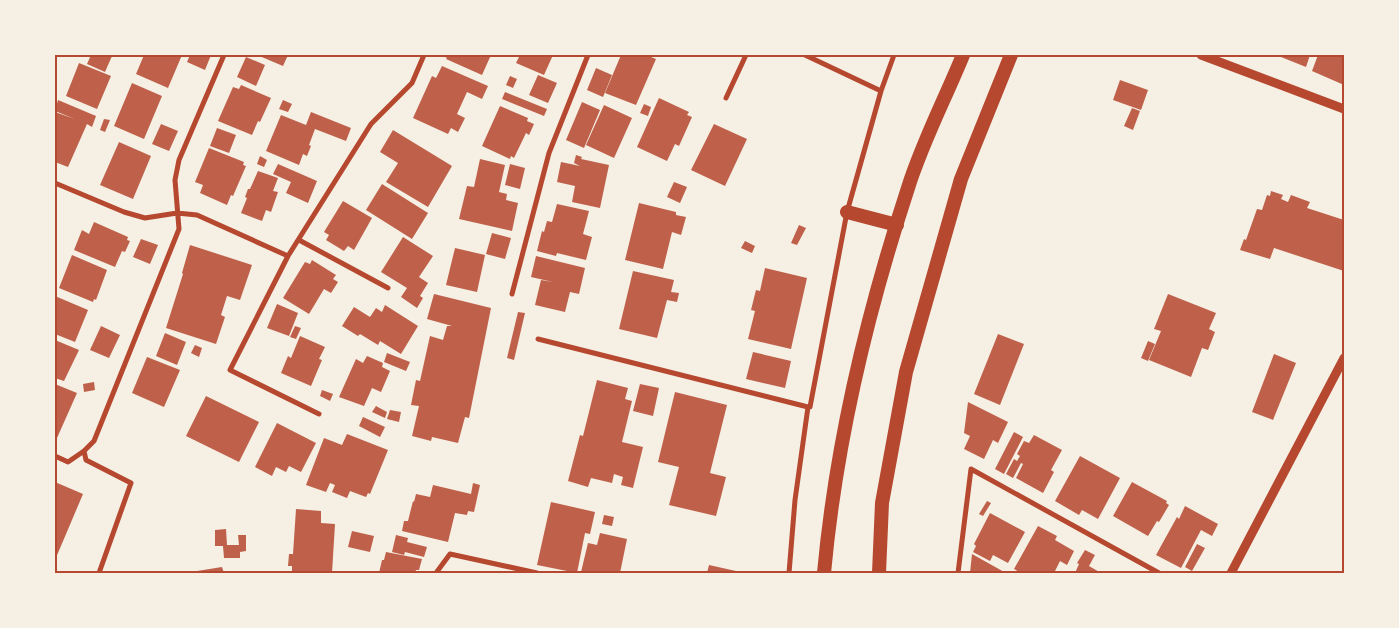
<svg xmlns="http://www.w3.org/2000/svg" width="1399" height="628" viewBox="0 0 1399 628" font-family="'Space Grotesk',sans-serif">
  <rect width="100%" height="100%" fill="#f6efe4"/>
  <path fill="#bf614a" d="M91,55L112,56L105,72L87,64Z
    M144,55H182L168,88L136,74Z
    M190,55H211L205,70L187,62Z
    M257,55H288L283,66Z
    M442,55H491L482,75L446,59L447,58Z
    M520,55H553L544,75L516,63Z
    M621,55H646L656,59L636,105L605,93Z
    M1276,55H1310L1306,67Z
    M1318,55H1344V85L1312,71Z
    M246,57L265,65L256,86L237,77Z
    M79,63L111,76L97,109L66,96Z
    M442,66L488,86L482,99L467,92L457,114L465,118L458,132L451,128L448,134L413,118L432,76L436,78Z
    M596,68L612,75L603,97L587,90Z
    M538,75L557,83L548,103L529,95Z
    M510,76L517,79L513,88L506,85Z
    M1120,80L1148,90L1141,110L1113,100Z
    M132,83L162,96L144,139L114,126Z
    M241,85L271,98L260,122L258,121L252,135L218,121L233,87L239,89Z
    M505,92L547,109L544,116L502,99Z
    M659,98L689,112L687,115L692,117L679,146L675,144L667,161L637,147Z
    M58,100L96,116L92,127L87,124L68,167L55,162V112L75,119L55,111Z
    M283,100L292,104L288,112L279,109Z
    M582,102L600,110L584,148L566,140Z
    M644,104L651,107L648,116L640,113Z
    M604,105L632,118L614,158L586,145Z
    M500,106L528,118L527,121L534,124L529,135L526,133L514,158L511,156L510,159L482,146Z
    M1132,108L1140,111L1133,130L1124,126Z
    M311,112L351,128L346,141L315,129L309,145L311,146L307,156L303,154L299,165L266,151L281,115L306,125Z
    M104,119L110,120L105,132L100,130Z
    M161,124L178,131L169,151L152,144Z
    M714,124L747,139L725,186L691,170Z
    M217,128L236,135L229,153L210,146Z
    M393,130L452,166L428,207L386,182L398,163L380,152Z
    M119,142L151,156L133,199L100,185Z
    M209,148L244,162L243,165L246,166L233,196L231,195L227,205L200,193L203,185L195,182Z
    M576,155L582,157L581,159L609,165L600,208L572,202L575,186L557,182L561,162L580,166L574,163Z
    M260,156L267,160L264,167L257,164Z
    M480,159L505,165L499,192L507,194L506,200L518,203L512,231L459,219L467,186L474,187Z
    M278,164L317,181L308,203L286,193L291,182L273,174Z
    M510,164L525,168L520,189L505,185Z
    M258,171L278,178L273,191L278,192L271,212L266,210L262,221L241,213L247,198L245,197L248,189H250Z
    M674,182L687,187L680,203L667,197Z
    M382,184L428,213L412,239L366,210Z
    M1271,191L1283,195L1281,199L1288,202L1291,195L1310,202L1307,208L1344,220V271L1274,248L1270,259L1240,250L1244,239L1246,240L1257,209L1262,210L1267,195L1270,196Z
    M343,201L372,218L354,250L348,246L344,251L326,240L329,235L324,232Z
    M639,203L676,212V215L686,217L681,235L672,232L663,269L625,260Z
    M557,204L589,211L583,234L592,237L586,260L557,253L556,256L537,251L542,231L544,232L547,221L552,222Z
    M94,222L128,237L127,240L130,241L125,252L122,251L115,267L74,250L82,230L89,234Z
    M799,225L806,228L797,245L791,243Z
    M492,233L511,238L505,259L486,254Z
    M403,237L433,256L419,277L428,283L420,296L423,298L417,308L401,297L407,288L381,272Z
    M141,239L158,245L150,264L133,257Z
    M745,241L755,246L752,253L741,248Z
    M190,245L252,265L240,300L227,296L221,315L225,317L216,344L166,328L183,274L182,273Z
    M455,248L485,255L477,292L446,285Z
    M72,255L107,270L96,300L94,299L93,302L59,288Z
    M536,256L585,268L579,294L570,292L565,312L535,305L541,280L553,282L531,277Z
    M312,260L336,275L333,279L338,282L331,293L324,289L309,314L283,298L305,262L310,264Z
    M765,268L807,278L791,349L748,339L755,311L751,310L756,290L760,291Z
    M633,271L674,280L671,292L679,293L677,302L667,300L657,338L619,329Z
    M434,294L491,308L469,418L465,417L458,443L432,437L431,441L412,436L419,406L411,405L416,380L420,381L430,336L443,340L447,326H452L427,319Z
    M1168,294L1216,313L1209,329L1215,332L1208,350L1202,348L1191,377L1149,360L1161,331L1154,329Z
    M55,296L88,310L75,342L55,334Z
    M277,304L298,313L289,336L267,328Z
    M385,305L418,326L401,354L380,341L378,345L360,334L358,336L342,326L354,307L370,317L376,308L382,312Z
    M518,312L525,313L514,360L507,358Z
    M101,326L120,335L109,358L90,350Z
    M295,326L301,328L296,339L290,337Z
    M165,333L186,342L177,365L156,356Z
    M998,334L1024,344L1000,405L974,394Z
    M300,336L325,347L319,359L322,360L311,386L281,373L288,356L291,358Z
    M55,340L79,350L64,381L55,378Z
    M1148,341L1155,344L1148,361L1141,358Z
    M195,345L202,348L199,357L191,353Z
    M753,352L791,361L785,388L746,379Z
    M387,353L410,362L406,371L384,362Z
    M1274,354L1296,363L1273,420L1252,412Z
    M367,356L383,363L382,367L390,371L381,392L372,388L364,406L339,397L356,359L363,363Z
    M147,357L180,370L164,407L132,393Z
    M597,380L628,388L625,399L632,401L622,442L643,447L633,488L621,485L623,477L614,474L612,483L591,478L588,487L568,481L580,435L583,436Z
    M94,382L95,390L84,392L83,384Z
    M55,384L77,393L57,438L55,437Z
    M640,384L659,388L653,416L633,411Z
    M322,390L333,394L330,401L320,396Z
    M675,392L727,405L710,473L726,477L716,516L669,505L679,467L658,462Z
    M206,396L259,422L239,462L186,436Z
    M968,402L1008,422L998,443L993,440L984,459L964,449L970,436L964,433Z
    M376,406L387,412L385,418L372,412Z
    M390,410L401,412L399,422L387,419Z
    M363,417L385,427L380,437L359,426Z
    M277,423L316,443L301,472L289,466L286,472L276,467L272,476L255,467Z
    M1014,432L1023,437L1004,474L995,469Z
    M347,434L388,450L370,494L368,493L366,497L350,491L347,498L332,492L335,485L330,483L326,492L306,485L324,438L342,445Z
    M1034,435L1062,450L1051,470L1054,472L1043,493L1016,478L1023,464L1021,463L1013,478L1006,474L1014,459L1017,461L1020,456L1017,454L1024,441L1029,443Z
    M1080,456L1120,478L1098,519L1082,510L1079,515L1055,501Z
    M55,482L83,494L55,560Z
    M1132,482L1167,501L1166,503L1169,505L1159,522L1157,521L1148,536L1113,516Z
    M473,483L480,485L474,512L468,511L467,515L455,513L448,542L402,531L404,521H408L413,501L414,502L416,494L430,497L433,485L471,494Z
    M987,501L991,503L983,516L979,514Z
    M551,502L595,512L590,534L585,533L577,573L537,565Z
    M1185,506L1218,524L1212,536L1201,530L1181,568L1156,555L1177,517L1179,519Z
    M296,509L321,511V523L335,524L332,573H292V566H288L289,554H293Z
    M990,513L1025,532L1008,563L993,555L990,561L973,552L976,546L974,544Z
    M604,515L614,517L612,526L602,524Z
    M1038,526L1057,536L1055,540L1074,551L1067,565L1060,561L1054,573H1021L1014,569Z
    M226,529L227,545H239L238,535H246V551L240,552V558H224L223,546H215V530Z
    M352,531L374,536L370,552L348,547Z
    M600,533L627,539L620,573L581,572L588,543L597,545Z
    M396,535L408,538L407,542L427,547L424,557L405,552L404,555L392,552Z
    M1197,544L1205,548L1192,571L1185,567Z
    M1085,550L1095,555L1089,566L1101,573H1075L1079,564L1077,563Z
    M386,552L422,559L419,570H416L415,573H379L382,560H384Z
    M972,554L1006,573H970Z
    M709,565L736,571V573H707Z
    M222,567L224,573H197V571Z"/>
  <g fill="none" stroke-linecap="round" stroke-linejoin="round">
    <path stroke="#b5482f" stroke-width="5" d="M805,55L881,91
      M726,98L746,55
      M55,183L124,212L145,218L177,213L197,215L288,256
      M299,240L388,288
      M512,294L549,153L588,55
      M538,339L808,407
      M319,414L230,370L288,256L371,124L412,83L424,55
      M84,451L86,460L131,483L99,573
      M55,456L68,462L84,451L94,441L179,229L175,180L179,160L224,55
      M436,573L450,554L537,573
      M789,573L795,500L808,407H810L847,212L881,91L894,55
      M958,573L971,469L1159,573"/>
    <path stroke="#b5482f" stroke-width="9" d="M1201,55L1344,109
      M1231,573L1344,358"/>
    <path stroke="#b5482f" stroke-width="14" d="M847,212L897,225
      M824,573C836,442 867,313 908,188C922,143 945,99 963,55
      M879,573L882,503L906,372L961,179L1011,55"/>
  </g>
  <rect width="1399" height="628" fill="none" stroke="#f6efe4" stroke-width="112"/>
  <rect x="56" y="56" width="1287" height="516" fill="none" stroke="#b5482f" stroke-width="2"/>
</svg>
